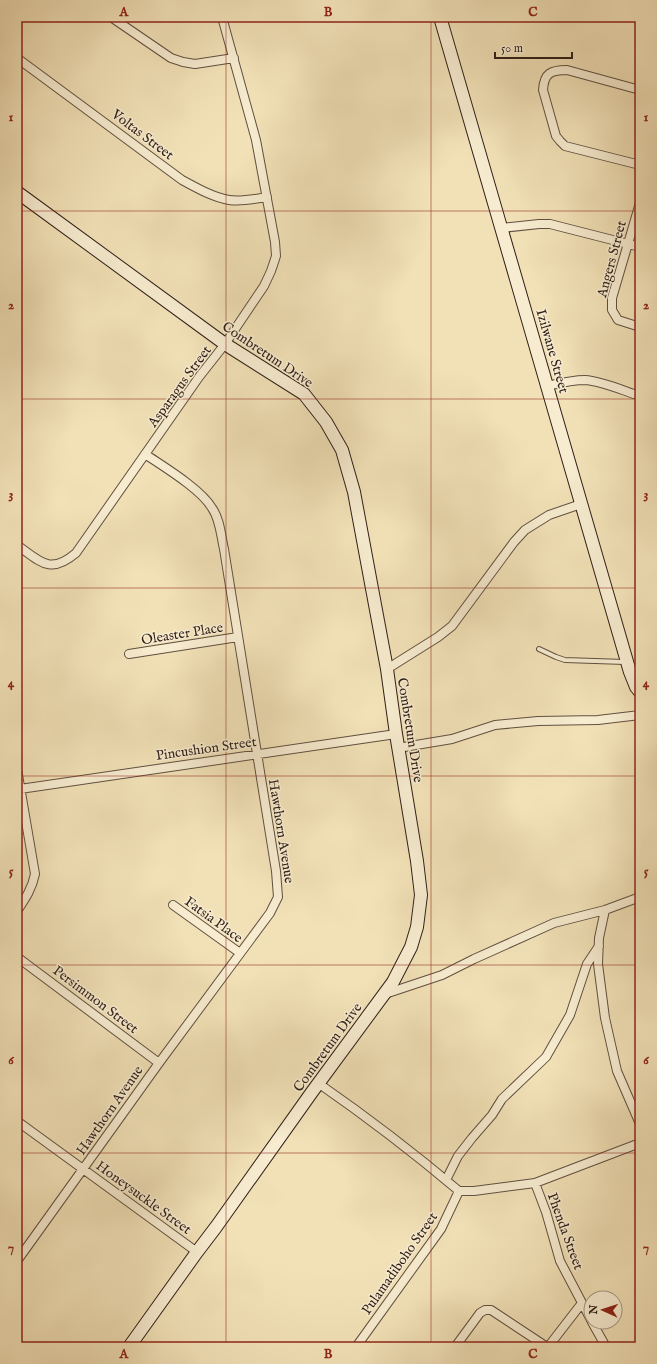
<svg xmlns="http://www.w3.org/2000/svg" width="657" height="1364" viewBox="0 0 657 1364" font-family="'IM FELL English',serif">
  <rect width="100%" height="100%" fill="#f2e1b7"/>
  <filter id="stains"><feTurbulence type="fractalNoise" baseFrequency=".005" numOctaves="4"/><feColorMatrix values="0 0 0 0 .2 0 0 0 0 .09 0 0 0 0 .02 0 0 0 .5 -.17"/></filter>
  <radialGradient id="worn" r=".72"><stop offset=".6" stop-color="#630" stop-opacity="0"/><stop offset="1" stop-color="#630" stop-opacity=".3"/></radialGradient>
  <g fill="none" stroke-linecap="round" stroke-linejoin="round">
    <g stroke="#605040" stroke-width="6">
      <path id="lane" d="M539,649L556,657L565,660L625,662"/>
    </g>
    <g stroke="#605040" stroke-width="10">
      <path id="street" d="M111,17L171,58L183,62L195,64L234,58
        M17,58L182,180C197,188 212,197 229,200C241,202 254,199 267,197
        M640,90L567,70C551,70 544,73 543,90L556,136L560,141L565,146L640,165
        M640,203L612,298V310L618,320L640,327
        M502,228L539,224H550L640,247
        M547,386C560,383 572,380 585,380C602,381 624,391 640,396
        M17,545C41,562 50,575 76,553L199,377L225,344L264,286L271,271L276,256L275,242L256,140L222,17
        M129,654L238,637
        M387,669L438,637L452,626L514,542L525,530L549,515L581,504
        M398,748L452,739L495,725L538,721L598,720L640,715
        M17,769L35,874C32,889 25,899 17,911
        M20,789L396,734
        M173,905L240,953
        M605,910L599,938L598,964L605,1018L617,1071L640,1124
        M17,957L159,1063
        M385,994L442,975L474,959L554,923L605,910L640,897
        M318,1083C367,1117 414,1153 459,1191H474L535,1183L640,1143
        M17,1121L197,1252
        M446,1180L458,1156L472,1138L492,1115L502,1099L546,1057L570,1015L587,964L599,946
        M535,1183L546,1212L560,1261L591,1320
        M17,1261L159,1063L270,913L278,897L276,871L224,549C221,536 220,519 212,508C201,489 164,467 145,454
        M592,1322L606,1347
        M356,1347L441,1229L459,1191
        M455,1347L480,1313L485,1310H491L547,1347
        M548,1347L582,1303"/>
    </g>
    <g stroke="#301f18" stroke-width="14">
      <path id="secondary" d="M440,17L630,672L636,687L640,692
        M17,192L225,344L304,394L326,422L342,450L354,492L387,669L396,734L417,861L421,895L417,927L411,947L393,982L312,1092L216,1227L197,1252L129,1347"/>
    </g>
    <use href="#lane" stroke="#f7ecd0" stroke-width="4"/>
    <use href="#street" stroke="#f7ecd0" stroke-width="8"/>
    <use href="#secondary" stroke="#f7ecd0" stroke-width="12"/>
  </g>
  <path fill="none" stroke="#8f2418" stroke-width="1" stroke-opacity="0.55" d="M226,17V1347M431,17V1347M17,211H640M17,399H640M17,588H640M17,776H640M17,965H640M17,1153H640"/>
  <g text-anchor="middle" stroke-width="3" stroke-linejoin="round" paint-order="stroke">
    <g font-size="14" fill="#301f18" stroke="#f7ecd0">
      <text transform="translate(143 134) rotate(37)" y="5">Voltas Street</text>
      <text transform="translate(611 259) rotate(-75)" y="5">Angers Street</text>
      <text transform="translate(553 351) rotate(74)" y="5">Izilwane Street</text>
      <text transform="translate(268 354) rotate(34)" y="5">Combretum Drive</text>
      <text transform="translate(179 386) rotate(-54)" y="5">Asparagus Street</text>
      <text transform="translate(182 633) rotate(-9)" y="5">Oleaster Place</text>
      <text transform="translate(411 730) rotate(81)" y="5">Combretum Drive</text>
      <text transform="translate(206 748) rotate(-8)" y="5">Pincushion Street</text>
      <text transform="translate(282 831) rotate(81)" y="5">Hawthorn Avenue</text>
      <text transform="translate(214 919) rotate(36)" y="5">Fatsia Place</text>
      <text transform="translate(96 999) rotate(37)" y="5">Persimmon Street</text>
      <text transform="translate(327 1047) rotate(-54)" y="5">Combretum Drive</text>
      <text transform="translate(109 1110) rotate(-55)" y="5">Hawthorn Avenue</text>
      <text transform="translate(144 1197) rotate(36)" y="5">Honeysuckle Street</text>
      <text transform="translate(566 1231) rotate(70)" y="5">Phenda Street</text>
      <text transform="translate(399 1263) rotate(-55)" y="5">Pulamadiboho Street</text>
    </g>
  </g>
  <rect width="657" height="1364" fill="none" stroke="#f2e1b7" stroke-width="44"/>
  <g transform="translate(603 1310) rotate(273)"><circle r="19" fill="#f7ecd0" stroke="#a79a86"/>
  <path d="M0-3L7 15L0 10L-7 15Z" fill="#8f2418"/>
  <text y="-6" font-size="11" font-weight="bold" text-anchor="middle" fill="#301f18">N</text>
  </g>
  <path d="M495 52v6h77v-6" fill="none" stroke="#301f18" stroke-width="2"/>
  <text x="501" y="52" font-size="12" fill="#301f18" stroke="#f7ecd0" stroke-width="3" paint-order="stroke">50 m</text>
  <rect x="22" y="22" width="613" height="1320" fill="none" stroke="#8f2418" stroke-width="1.5"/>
  <g font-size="13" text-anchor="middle" font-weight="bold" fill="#8f2418">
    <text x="124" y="16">A</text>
    <text x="328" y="16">B</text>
    <text x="533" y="16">C</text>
    <text x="11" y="121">1</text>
    <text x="646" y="121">1</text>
    <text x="11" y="309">2</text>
    <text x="646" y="309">2</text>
    <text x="11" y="498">3</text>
    <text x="646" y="498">3</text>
    <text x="11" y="687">4</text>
    <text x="646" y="687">4</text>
    <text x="11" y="875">5</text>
    <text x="646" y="875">5</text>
    <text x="11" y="1064">6</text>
    <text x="646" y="1064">6</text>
    <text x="11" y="1252">7</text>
    <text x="646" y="1252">7</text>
    <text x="124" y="1358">A</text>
    <text x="328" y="1358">B</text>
    <text x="533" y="1358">C</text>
  </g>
  <rect width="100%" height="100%" filter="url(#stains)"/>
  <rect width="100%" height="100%" fill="url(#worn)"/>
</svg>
